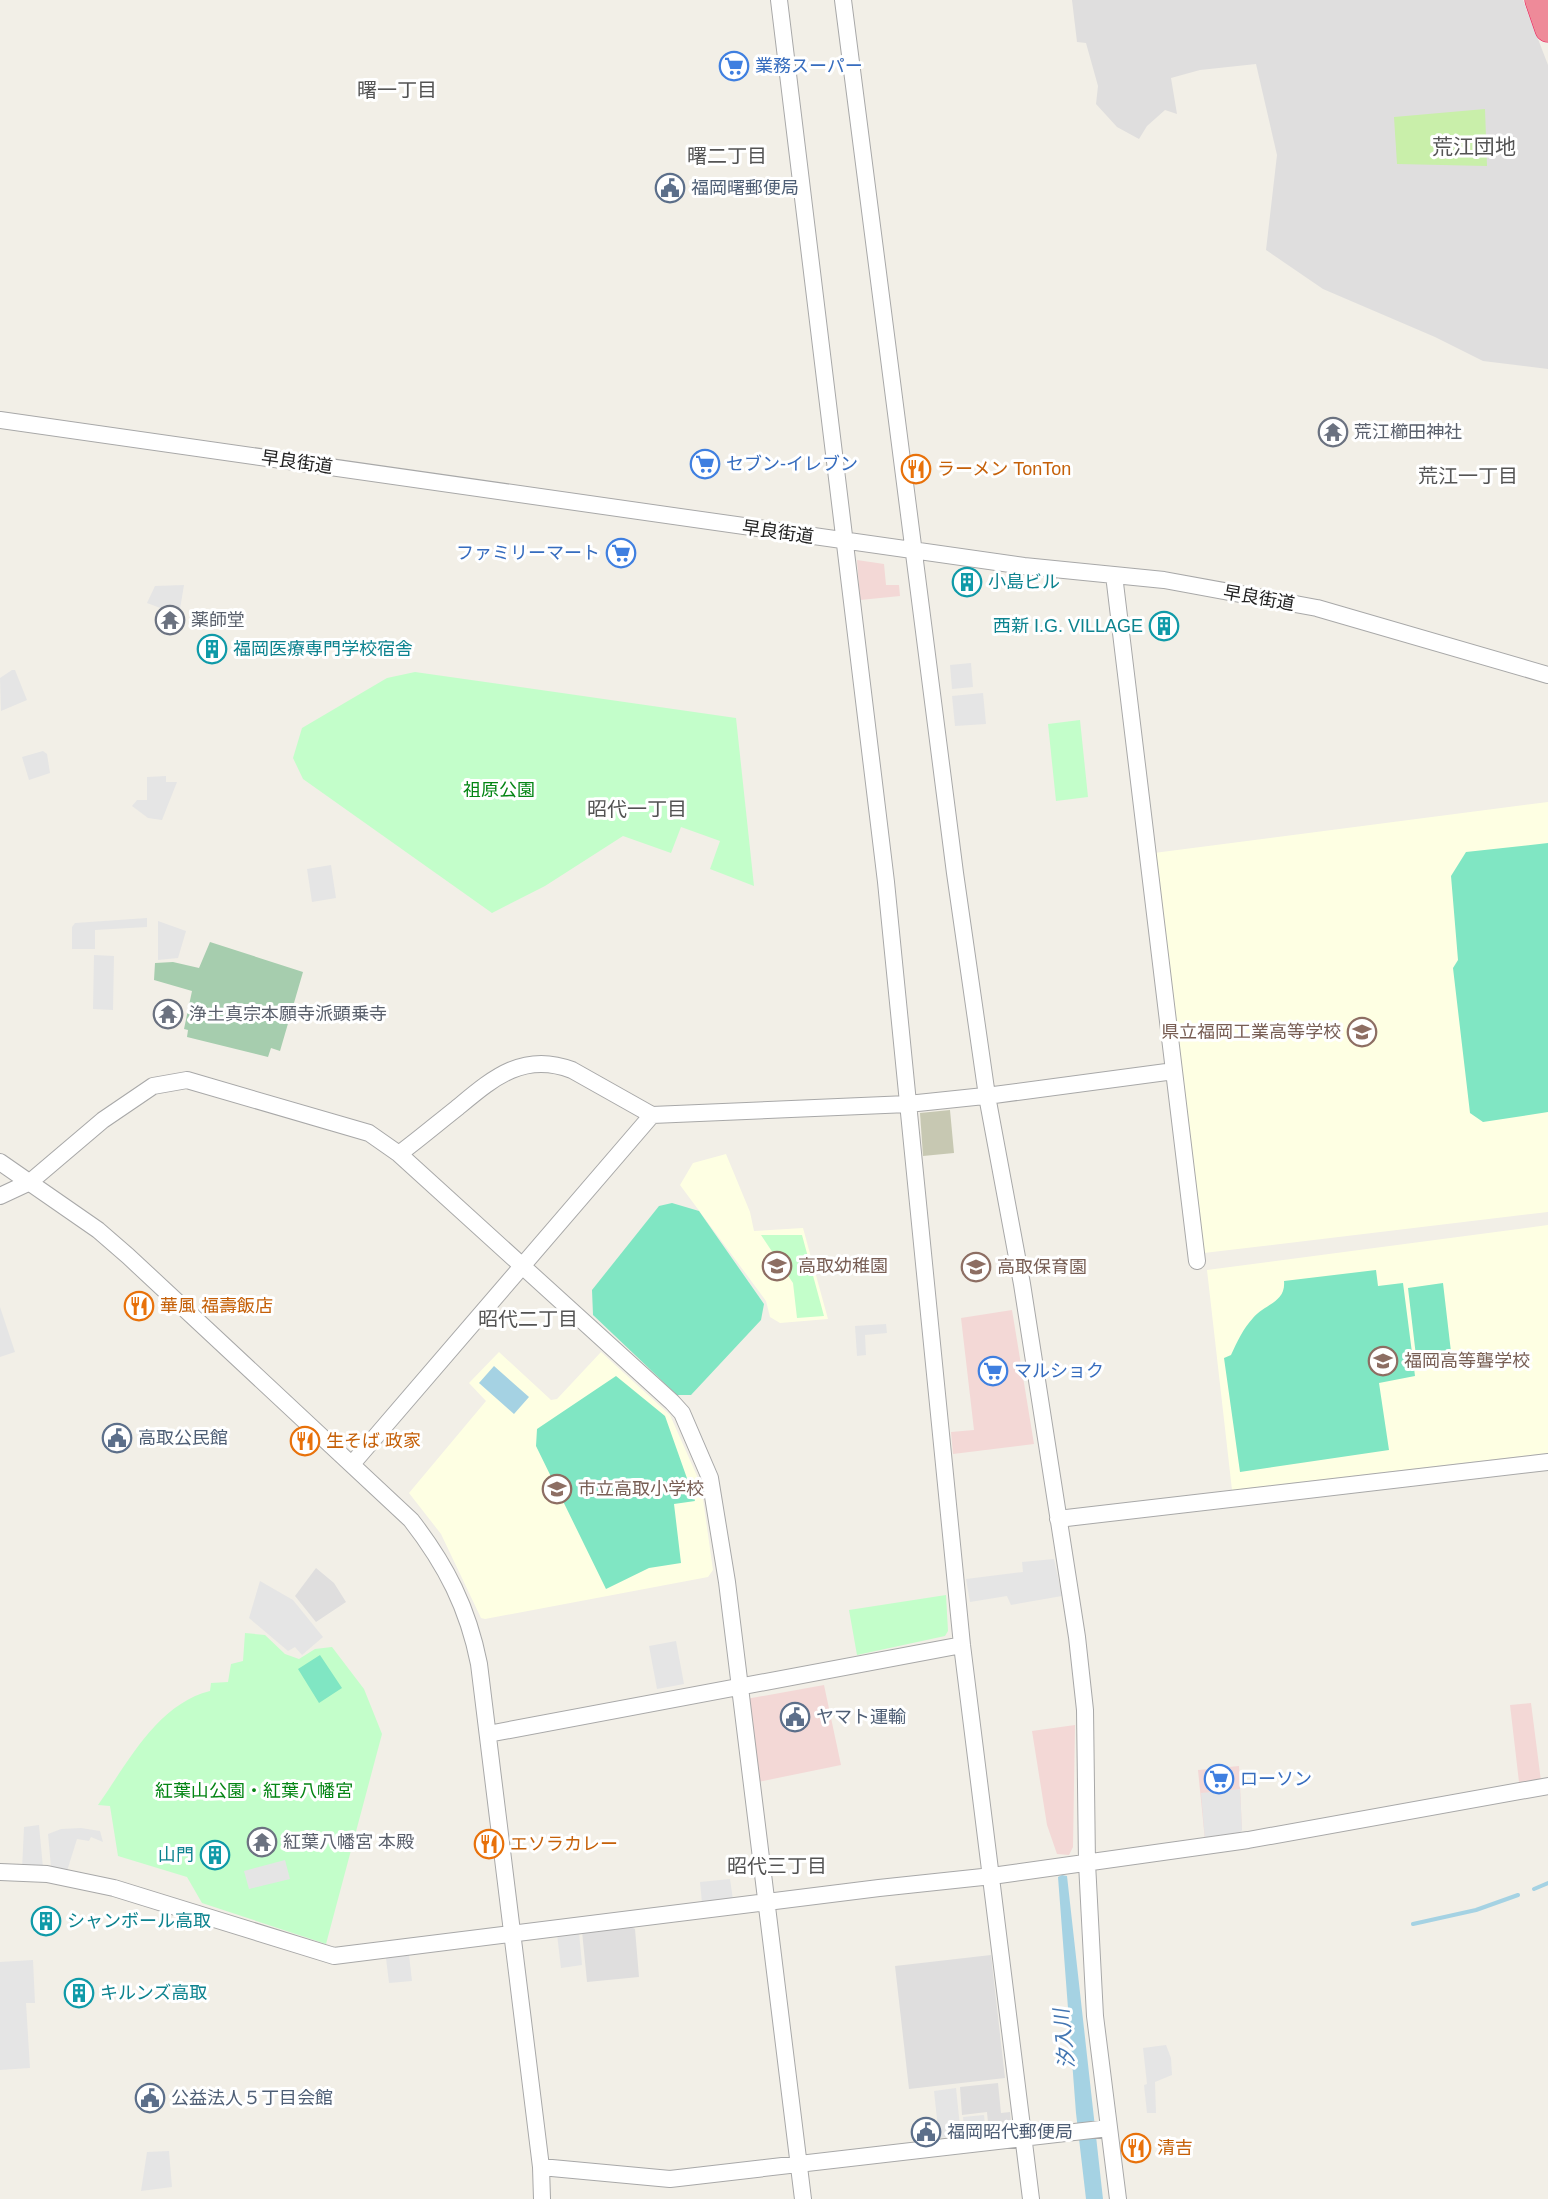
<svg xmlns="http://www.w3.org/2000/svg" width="1548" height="2199" viewBox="0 0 1548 2199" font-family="Helvetica,'Noto Sans JP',sans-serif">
  <rect width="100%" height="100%" fill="#f2efe7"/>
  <path fill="#dfdede" d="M1072,0H1523L1548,65V369L1483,361L1435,337L1323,289L1266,250L1277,155L1256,64L1200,70L1171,78L1177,114L1165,110L1147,126L1139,139L1117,127L1096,104L1098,86L1086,43L1077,42Z
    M316,1568L334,1583L346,1602L316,1622L295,1596Z
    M631,1927L635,1929L639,1977L587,1982L582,1931Z
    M991,1955L1005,2078L909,2089L895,1966Z
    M998,2083L1001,2113L1010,2112L1012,2131L989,2133L987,2112L962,2115L960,2087Z"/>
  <path fill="#f3d8d6" d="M857,560L884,564L886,585H899L900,596L860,600Z
    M1012,1310L1034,1444L953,1454L951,1432L974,1430L961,1318Z
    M824,1685L841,1765L758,1782L746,1699Z
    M1531,1703L1541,1781L1522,1783L1519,1782L1510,1705Z
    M1075,1725L1073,1847L1069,1855L1057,1854L1047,1825L1032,1731Z
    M1239,1766L1242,1830L1205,1840L1198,1770Z"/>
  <path fill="#feffe3" d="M1548,802V1212L1204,1253L1154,853Z
    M726,1154L750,1212L754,1231L803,1228L828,1319L780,1323L770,1317L766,1301L680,1185L693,1163Z
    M1548,1225V1453L1232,1490L1207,1270Z
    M499,1352L551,1400L557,1399L601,1352L670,1415L701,1485L713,1570L708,1577L485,1619L481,1618L441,1534L409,1493L486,1401L469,1383Z"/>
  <path fill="#c7c8b2" d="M950,1110L954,1153L923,1156L920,1113Z"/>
  <path fill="#c9efaa" d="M1485,109L1487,166L1397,164L1394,117Z"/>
  <path fill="#a6cdae" d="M210,942L303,972L280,1051L271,1048L268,1057L187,1037L188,1030L184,1029L192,991L154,980L155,963L173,962L199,968Z"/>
  <path fill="#c3feca" d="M415,672L736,718L754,886L710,869L720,841L681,827L671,853L623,836L545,886L492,913L303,779L293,758L302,728L387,678Z
    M1080,720L1088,797L1056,801L1048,724Z
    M761,1235H802L824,1316L797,1318L793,1283Z
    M946,1595L948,1631L945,1636L857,1655L849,1610Z
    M245,1633L265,1635L285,1654L299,1659L315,1649L332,1647L364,1689L382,1734L326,1944L202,1903L187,1877L118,1856L110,1806L98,1805C127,1764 157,1704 210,1691L211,1683L228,1682L231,1664L243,1661Z"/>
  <path fill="#80e6c3" d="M1548,843V1112L1483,1122L1470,1113L1453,968L1458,960L1451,876L1466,852Z
    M672,1203L699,1211L764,1304L761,1320L691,1395H677L593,1315L592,1290L659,1206Z
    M1376,1270L1378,1286L1403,1283L1415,1376L1379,1383L1389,1450L1240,1472L1224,1358L1231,1355C1237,1342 1243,1329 1253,1318C1264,1304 1286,1303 1284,1281Z
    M1443,1283L1451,1352L1416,1356L1408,1288Z
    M616,1376L665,1416L695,1501L674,1504L681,1563L649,1568L606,1589L536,1446L537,1429Z
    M320,1655L342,1688L319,1703L298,1669Z"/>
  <path fill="#e5e5e5" d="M184,585L179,615L147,603L155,586Z
    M971,663L973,687L952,689L950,665Z
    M12,670H15L27,700L1,711L0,678Z
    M983,693L986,724L955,726L952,696Z
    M43,751L47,754L50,773L29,780L22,757Z
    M166,776V782H177L162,820L148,818L132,806L137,800H147V777Z
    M331,865L336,898L312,902L307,869Z
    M147,918V927L95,930V949H72V927L75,923Z
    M158,921L186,931L178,958L158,960Z
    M94,955L114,956L113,1010L93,1009Z
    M0,1307L15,1352L0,1357Z
    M886,1324L887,1333L865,1335L866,1355L857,1356L855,1326Z
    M1054,1559L1062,1596L1011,1605L1007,1596L970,1602L966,1579L1023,1572L1022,1562Z
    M260,1581L293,1600L323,1637L302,1655L295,1647L288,1651L249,1618Z
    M676,1641L684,1684L657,1689L649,1646Z
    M1240,1789L1242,1830L1238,1835L1205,1840L1201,1793Z
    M39,1825L43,1868L22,1870L24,1827Z
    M61,1829L81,1828L100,1831L103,1842L91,1837L89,1841L77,1839L67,1871L51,1867L48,1834Z
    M285,1860L290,1879L249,1889L244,1871Z
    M730,1879L733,1900L702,1903L700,1882Z
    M579,1932L582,1965L561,1968L557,1934Z
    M409,1955L412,1981L389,1983L386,1958Z
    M33,1960L35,2003H26L30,2068L0,2070V1962Z
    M1166,2045L1171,2058L1172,2075L1155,2082L1156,2113H1147L1144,2085L1147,2084L1143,2048Z
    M956,2088L961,2136L939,2138L934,2091Z
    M984,2115L986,2134L965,2137L963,2117Z
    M169,2151L172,2187L141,2191L147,2152Z"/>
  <path fill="#a5d2e3" d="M494,1366L529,1397L514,1414L479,1383Z
    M1062,1875L1067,1876L1103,2199H1086L1076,2113L1058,1877Z"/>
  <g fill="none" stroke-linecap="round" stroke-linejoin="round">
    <path stroke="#a5d2e3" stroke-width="4" d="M1534,1889L1548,1883
      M1413,1924L1476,1910L1518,1895"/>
    <g stroke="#a8a8a8" stroke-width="18">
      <path id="minor" d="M779,0L886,882L962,1645L1031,2199
        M843,0L955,873L987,1096L1022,1284L1077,1637L1085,1710L1087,1863L1095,2016L1118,2199
        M0,420L1024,566L1164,580L1317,608L1548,675
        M1114,575L1197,1261
        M399,1154C419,1139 438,1123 457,1108C492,1079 523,1051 572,1070L652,1115L908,1104L994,1095L1174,1071
        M0,1162L98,1230L128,1256L411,1520C446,1565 468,1608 479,1664L541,2167L542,2199
        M0,1196L30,1182L103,1120L153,1086L187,1080L369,1133L399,1154L672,1402L682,1413L710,1478L727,1582L803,2199
        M352,1464L652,1115
        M1058,1519L1548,1462
        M488,1734L962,1645
        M0,1872L47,1874L114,1888L334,1956L879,1888L992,1876L1248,1840L1548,1786
        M541,2167L670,2179L1109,2128"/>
    </g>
    <g stroke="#e91b59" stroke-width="27">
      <path id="highway" d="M1538,0L1548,29"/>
    </g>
    <use href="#minor" stroke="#fff" stroke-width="16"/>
    <use href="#highway" stroke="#ee8a99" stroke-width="26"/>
  </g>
  <defs>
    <g id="supermarket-ring" transform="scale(1.5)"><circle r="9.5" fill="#fff" stroke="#3f7fe0" stroke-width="1.5"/><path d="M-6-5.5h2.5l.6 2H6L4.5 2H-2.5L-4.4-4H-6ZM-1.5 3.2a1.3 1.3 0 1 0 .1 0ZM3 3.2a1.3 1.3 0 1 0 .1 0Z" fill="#3f7fe0"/></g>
    <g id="civic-ring" transform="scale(1.5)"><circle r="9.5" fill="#fff" stroke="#5c6f8a" stroke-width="1.5"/><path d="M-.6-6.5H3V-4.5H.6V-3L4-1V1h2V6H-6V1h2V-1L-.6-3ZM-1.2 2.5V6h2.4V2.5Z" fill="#5c6f8a"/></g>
    <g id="temple-ring" transform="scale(1.5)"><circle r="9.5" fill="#fff" stroke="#6b7280" stroke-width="1.5"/><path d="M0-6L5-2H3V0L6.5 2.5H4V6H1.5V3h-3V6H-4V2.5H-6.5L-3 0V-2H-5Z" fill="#6b7280"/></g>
    <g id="restaurant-ring" transform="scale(1.5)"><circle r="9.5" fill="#fff" stroke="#e8710a" stroke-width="1.5"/><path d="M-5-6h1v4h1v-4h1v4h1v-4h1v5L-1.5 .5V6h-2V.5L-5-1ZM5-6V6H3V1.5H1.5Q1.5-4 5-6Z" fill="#e8710a"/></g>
    <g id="building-ring" transform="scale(1.5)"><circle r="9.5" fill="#fff" stroke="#0f9aa8" stroke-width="1.5"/><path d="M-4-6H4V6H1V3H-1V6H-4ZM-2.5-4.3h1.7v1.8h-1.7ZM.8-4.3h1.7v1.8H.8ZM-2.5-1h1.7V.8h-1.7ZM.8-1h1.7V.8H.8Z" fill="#0f9aa8"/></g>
    <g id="school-ring" transform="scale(1.5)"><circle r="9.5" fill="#fff" stroke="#8d6e63" stroke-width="1.5"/><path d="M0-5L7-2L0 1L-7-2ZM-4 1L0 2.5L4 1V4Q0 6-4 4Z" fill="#8d6e63"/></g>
  </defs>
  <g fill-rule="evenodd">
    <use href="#supermarket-ring" x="734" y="66"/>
    <use href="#civic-ring" x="670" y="188"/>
    <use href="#temple-ring" x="1333" y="432"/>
    <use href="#supermarket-ring" x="705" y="464"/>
    <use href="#restaurant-ring" x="916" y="469"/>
    <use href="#supermarket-ring" x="621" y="553"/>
    <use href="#building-ring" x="967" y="582"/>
    <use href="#temple-ring" x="170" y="620"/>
    <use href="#building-ring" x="1164" y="626"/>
    <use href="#building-ring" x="212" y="649"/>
    <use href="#temple-ring" x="168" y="1014"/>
    <use href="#school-ring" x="1362" y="1032"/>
    <use href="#school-ring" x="777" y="1266"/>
    <use href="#school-ring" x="976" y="1267"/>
    <use href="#restaurant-ring" x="139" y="1306"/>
    <use href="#school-ring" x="1383" y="1361"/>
    <use href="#supermarket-ring" x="993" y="1371"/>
    <use href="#civic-ring" x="117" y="1438"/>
    <use href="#restaurant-ring" x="305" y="1441"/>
    <use href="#school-ring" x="557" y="1489"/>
    <use href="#civic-ring" x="795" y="1717"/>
    <use href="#supermarket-ring" x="1219" y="1779"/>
    <use href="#temple-ring" x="262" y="1842"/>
    <use href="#restaurant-ring" x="489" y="1844"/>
    <use href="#building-ring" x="215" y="1855"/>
    <use href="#building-ring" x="46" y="1921"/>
    <use href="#building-ring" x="79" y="1993"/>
    <use href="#civic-ring" x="150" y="2098"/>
    <use href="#civic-ring" x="926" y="2132"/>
    <use href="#restaurant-ring" x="1136" y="2148"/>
  </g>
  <g text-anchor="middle" stroke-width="6" stroke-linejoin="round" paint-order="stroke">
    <g font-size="18" fill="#366cbe" stroke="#fff" text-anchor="start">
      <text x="755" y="72">業務スーパー</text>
      <text x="726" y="470">セブン-イレブン</text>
      <text x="600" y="559" text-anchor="end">ファミリーマート</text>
      <text x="1014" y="1377">マルショク</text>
      <text x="1240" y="1785">ローソン</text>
    </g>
    <g font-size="18" fill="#4e5e75" stroke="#fff" text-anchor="start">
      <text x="691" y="194">福岡曙郵便局</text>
      <text x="138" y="1444">高取公民館</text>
      <text x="816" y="1723">ヤマト運輸</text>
      <text x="171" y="2104">公益法人５丁目会館</text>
      <text x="947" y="2138">福岡昭代郵便局</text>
    </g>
    <g font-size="18" fill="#5b616d" stroke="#fff" text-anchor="start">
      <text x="1354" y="438">荒江櫛田神社</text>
      <text x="191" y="626">薬師堂</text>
      <text x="189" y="1020">浄土真宗本願寺派顕乗寺</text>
      <text x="283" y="1848">紅葉八幡宮 本殿</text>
    </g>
    <g font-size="18" fill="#212121" stroke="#fff">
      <text transform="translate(297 462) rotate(8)" y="6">早良街道</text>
      <text transform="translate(778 532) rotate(8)" y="6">早良街道</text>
      <text transform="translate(1259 598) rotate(10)" y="6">早良街道</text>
    </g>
    <g font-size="18" fill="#c56008" stroke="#fff" text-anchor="start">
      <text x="937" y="475">ラーメン TonTon</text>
      <text x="160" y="1312">華風 福壽飯店</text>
      <text x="326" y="1447">生そば 政家</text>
      <text x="510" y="1850">エソラカレー</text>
      <text x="1157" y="2154">清吉</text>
    </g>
    <g font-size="18" fill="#0d838f" stroke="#fff" text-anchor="start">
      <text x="988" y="588">小島ビル</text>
      <text x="1143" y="632" text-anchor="end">西新 I.G. VILLAGE</text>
      <text x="233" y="655">福岡医療専門学校宿舎</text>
      <text x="194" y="1861" text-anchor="end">山門</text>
      <text x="67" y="1927">シャンボール高取</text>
      <text x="100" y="1999">キルンズ高取</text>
    </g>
    <g font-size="18" fill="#048514" stroke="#fff">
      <text x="499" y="796">祖原公園</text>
      <text x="254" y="1797">紅葉山公園・紅葉八幡宮</text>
    </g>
    <g font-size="18" fill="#785e54" stroke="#fff" text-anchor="start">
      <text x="1341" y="1038" text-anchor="end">県立福岡工業高等学校</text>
      <text x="798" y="1272">高取幼稚園</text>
      <text x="997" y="1273">高取保育園</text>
      <text x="1404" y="1367">福岡高等聾学校</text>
      <text x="578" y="1495">市立高取小学校</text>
    </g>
    <g font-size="20" fill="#545454" stroke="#fff">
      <text x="397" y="97">曙一丁目</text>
      <text x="727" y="163">曙二丁目</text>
      <text x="1468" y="483">荒江一丁目</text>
      <text x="637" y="816">昭代一丁目</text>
      <text x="528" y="1326">昭代二丁目</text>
      <text x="777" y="1873">昭代三丁目</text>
    </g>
    <g font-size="20" font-style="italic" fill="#4275b2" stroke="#fff">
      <text transform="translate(1064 2039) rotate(-96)" y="7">汐入川</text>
    </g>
    <g font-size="21" fill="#545454" stroke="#fff">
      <text x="1474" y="154">荒江団地</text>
    </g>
  </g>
</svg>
